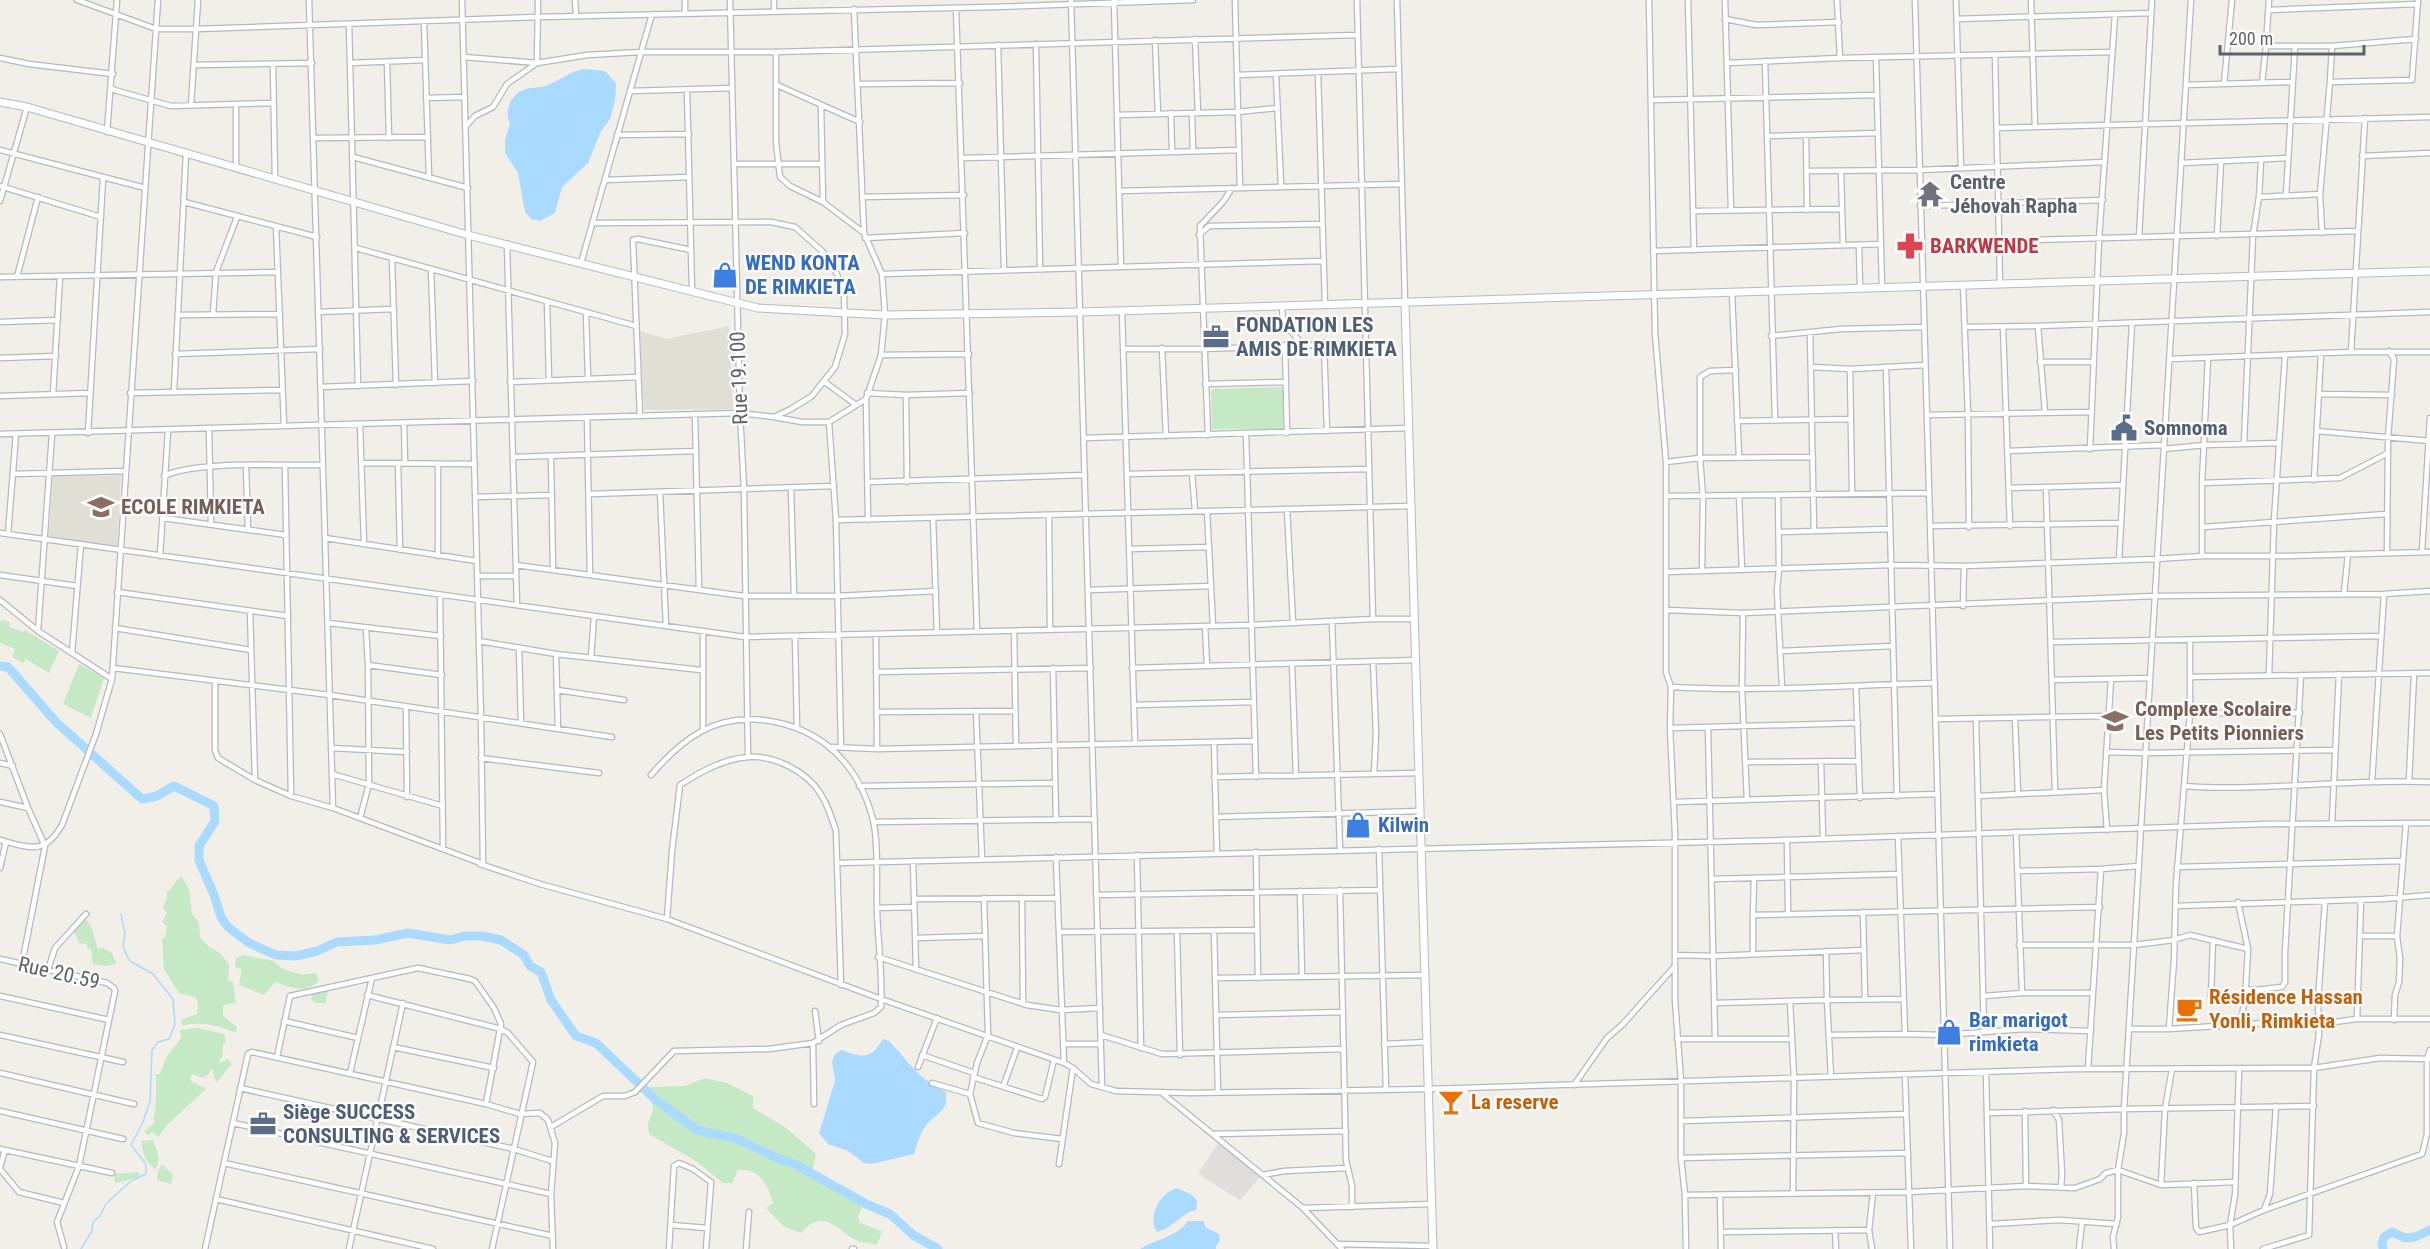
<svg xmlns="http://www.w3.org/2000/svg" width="2430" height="1249" viewBox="0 0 2430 1249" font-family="'Roboto Condensed',sans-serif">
  <rect width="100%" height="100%" fill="#f1efe8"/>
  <path fill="#e0deda" d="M1219,1142L1260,1177L1240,1200L1198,1174Z"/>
  <path fill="#e1ded6" d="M729,326L733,409L644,410L640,331L666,339Z
    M121,475L117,548L49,536L53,476Z"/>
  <path fill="#c5e8c5" d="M1280,387L1283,389L1284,429H1212L1211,391L1213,389Z
    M4,620L10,623L9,627L23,632L25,630L59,651L49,673L26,659L23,663L12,657L15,649L0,643V621Z
    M79,664L104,678L91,718L63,704Z
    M182,877L189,890L192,914L199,923L200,937L209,947L220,953L229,964L228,980L233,982L236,1003L223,1005V1016L237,1027L236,1033C218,1026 202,1020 183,1026L181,1020L197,1014L198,1004L195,997L179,993L164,969L162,939L165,937L167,926L162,922L167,913L163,907L167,899V891C174,889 174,880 182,877Z
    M82,920H87L92,929L98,949L103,948L112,953L116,964L106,966L93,964L91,949L87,948V944L79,943L73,929Z
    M243,955L274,961L281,968L302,975L316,973L319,980C307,995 291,987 275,982L264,995L239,985L242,970L235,967L236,959Z
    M328,988L326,1003H315L311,999L313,991Z
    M198,1028L224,1034L226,1042L223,1044L222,1057L219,1060L220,1063L228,1059L232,1064L216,1083L212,1068L209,1074L203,1078L192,1074L190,1080L206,1089L168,1124L158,1137L153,1132L148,1135L144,1132L155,1122L153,1119C157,1108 156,1087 156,1074H160L166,1058L181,1038L180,1030Z
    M705,1078L727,1083L753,1096V1108L786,1128L816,1154L811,1176L862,1205L858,1217L860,1223L882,1231L877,1245C870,1243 860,1242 854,1239C834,1227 823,1208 801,1233L784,1227L766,1208L773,1203C769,1186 759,1167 738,1170L732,1183H723L696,1161L649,1134L648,1124L653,1110L650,1087L685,1086Z
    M153,1140C156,1152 163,1158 155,1169C145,1161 142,1154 142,1141Z
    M162,1164L173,1175L171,1184L157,1180L158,1171Z
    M139,1172V1177L116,1183L114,1180L115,1174Z"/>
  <path fill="#aadaff" d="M585,69L605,71L616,83L615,101L610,119L601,131L588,163L562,187L555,213L540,221L531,219L525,212L518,173L505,153V140L510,124C504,111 510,94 526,89C532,87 539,88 545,86C560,81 569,71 585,69Z
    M883,1039L889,1041C905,1058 924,1084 946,1092C949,1114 934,1113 925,1127C919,1135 917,1145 914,1154L871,1164L864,1163L848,1151L828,1144L819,1133L835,1081L832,1062L835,1054L841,1050C862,1057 870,1061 883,1039Z
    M1177,1188L1191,1194L1197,1201L1196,1210C1182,1212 1174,1228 1157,1232C1147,1216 1160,1193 1177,1188Z
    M1188,1221H1204L1205,1227L1219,1234L1220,1240L1216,1246V1249H1140C1156,1239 1177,1237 1188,1221Z"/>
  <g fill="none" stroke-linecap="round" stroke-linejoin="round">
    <path stroke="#aadaff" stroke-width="1.5" d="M81,1249L92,1231L93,1222L100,1216L106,1204L123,1188L131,1181L146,1174V1164L131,1145L143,1122L150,1101L152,1050L158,1042L169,1039L175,1024L173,999L153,974L130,961L127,956L123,946L125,934L121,914"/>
    <path stroke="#aadaff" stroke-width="9" d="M0,666L8,667L56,722L142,799L157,796L174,786L214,806L215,821L199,846V860L214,895L221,917L228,927L249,943L276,955L296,956L317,951L337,942L375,940L408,933L450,940L465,936H482L501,940L524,955L530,966L541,972L551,1000L576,1036L596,1043L656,1100L697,1130L737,1139L777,1158L795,1164L866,1204L890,1214L913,1235L938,1249
      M2383,1249L2382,1245L2384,1237L2392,1232L2405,1238L2415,1237L2430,1230"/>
    <g stroke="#b5b8bc" stroke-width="7">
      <path id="street" d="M77,0L156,29H196L539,17L994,7L1193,0
        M309,0L333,808
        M575,0L576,16
        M685,0V13
        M730,0L740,413L744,489L748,757
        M774,0V11
        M1071,0L1102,1087
        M1114,0L1121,267
        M1235,0L1240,187
        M1357,0L1373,619H1414
        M1397,0L1405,303
        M1649,0L1655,333L1666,462V672L1671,687L1670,728L1675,833V1000L1681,1081V1158L1685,1195L1686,1249
        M1688,0L1694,250
        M1725,0L1731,210
        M1837,0L1840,58
        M1915,0C1930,416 1936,833 1950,1249
        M1956,0L1961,168
        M2031,0L2035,127
        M2269,0L2266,46H2332L2416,39
        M956,8L977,631
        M854,9L864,233L882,274L885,315L881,355L866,399L868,520
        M2269,10L2418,4
        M1725,19L1756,25L1839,22
        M1957,19L2151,13
        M424,22L429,177
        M349,24L358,386
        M1195,39L1198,113
        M1155,40L1158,114
        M1036,44L1040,268
        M998,45L1004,270
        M2332,46L2330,82L2412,80L2418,0
        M776,52V142L780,177L790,186L823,202L864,233
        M1995,55L2000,284
        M464,57L537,63L587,55L641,52H776L1357,35
        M1876,57L1882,287
        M0,58L29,64L113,74
        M1765,61L1775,419
        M387,62L389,138
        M350,63L425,60
        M1728,63L1840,58L2112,52
        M273,64L275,180
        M194,65L312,63
        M1318,73L1325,305
        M1276,74L1281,186
        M1237,75L1398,69
        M2262,83L2266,46
        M859,84L960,83
        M2224,84L2232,0
        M777,85L860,122
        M2186,85L2292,82
        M111,89L171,106L273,103
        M687,90L692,291
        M630,91L732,88
        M426,98L465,97
        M1652,100L1877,95
        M236,104V168
        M191,105L198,0
        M821,106L823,202
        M1171,113L1172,152
        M1192,113L1193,151
        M1117,115L1237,112L1277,108
        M467,125L475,116L493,107L507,84L537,63L538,0
        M1997,128L2430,117
        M107,132L117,0
        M617,135L689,134
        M1806,135L1807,210
        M1767,136L1878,133
        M314,138L427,137
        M0,150L145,188
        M2362,156L2430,153
        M353,157L468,188
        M963,158L1239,150
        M2181,163L2288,158
        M734,164H822
        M1807,171L1920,170L2105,162
        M1841,171L1843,245
        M605,180L689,177
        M0,186L101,217
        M1119,191L1401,184
        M2286,196L2295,46
        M863,197L964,195
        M2259,197L2320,194
        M0,201L27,107
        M184,202L317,237
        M1920,206L2103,200
        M1694,211L1842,209
        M276,226L284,426
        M2322,233L2320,194L2330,82
        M1199,235L1209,226L1321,224
        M2217,236L2221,162
        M2139,237L2152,0
        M865,238L965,233
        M2000,241L2357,231
        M507,244L517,605
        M1859,245L1860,288
        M356,248L636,326
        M1653,251L1881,244
        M392,259L396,385
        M581,263L652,14
        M431,269L435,383
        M882,274L1322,261
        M0,277L278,272
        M17,277L38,197
        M1963,285L1968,415L1969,527
        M1732,293L1739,457
        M547,302L549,380
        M1282,307L1283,322L1302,344
        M1122,311L1135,743
        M318,312L394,309
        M586,312L588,379
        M213,314L216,272L237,217
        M178,315L280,314
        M0,322L58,320
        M2038,326L2045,413
        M1965,327L2038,326L2430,312
        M2003,327L2010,526
        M1810,333L1814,531
        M1771,336L1841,329L1924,327
        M1324,343L1327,431
        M1285,345L1287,433
        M1162,348L1166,436
        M1123,349H1203L1364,343
        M2351,352L2365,118
        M175,354L320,349
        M881,355L969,354
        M0,358L56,356
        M2170,359L2351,352H2430
        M2040,362H2093
        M1811,367L1850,369L1925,365
        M1886,367L1897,796
        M1850,369L1852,493
        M510,382L638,377
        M825,382L856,405
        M1205,384L1286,382
        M321,387L473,381
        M174,391L186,154
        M130,393L282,390
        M867,393L906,395L970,393
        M53,394L60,276
        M2319,394L2392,395
        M906,395L907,482
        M0,396L90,393
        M695,414L699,589
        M1927,415L2091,412
        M640,416L633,240L638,239L691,250
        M587,417L590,575
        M774,417L802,422H829L866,399
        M1737,421L1851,419
        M829,422L836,520L841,747
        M404,423L405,463
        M360,425L364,544
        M209,429L211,524
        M2317,431L2430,441
        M88,433L103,179
        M0,434L740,413L774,417L791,409L812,396L835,367L845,334L844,291L836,272L822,251L795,227L771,222L593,223
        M1246,434L1256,777
        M1208,435L1200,226L1223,202L1232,188
        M1084,438L1409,428
        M2244,443L2253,235L2259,197L2261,161
        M2090,449L2099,239L2115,15
        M2164,449L2205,445L2279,443
        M2008,451L2164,445
        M514,457L696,451
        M551,457L553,569
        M1666,462L1700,458L1813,457
        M361,463L475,464
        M398,463L400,550
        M438,464V556
        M246,466L248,530
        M285,466L291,796
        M1192,473L1195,511
        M13,474L125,471
        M1127,474L1369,469
        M164,476C197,460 283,466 322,465
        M2314,480L2321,354
        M868,482L1085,475
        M2202,483L2340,478L2388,453
        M2046,487L2055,791
        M791,488L794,596
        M2009,488L2123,485
        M660,492L666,626
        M590,494L834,486
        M1778,495L1779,568L1777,591L1782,687
        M1666,496L1929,493
        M1739,496L1742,570
        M476,497L552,495
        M1287,509L1293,622
        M1207,511L1213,626
        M1049,515L1050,630
        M163,518L286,535
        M933,518L937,632
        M836,520L1411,506
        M1930,526L2121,523
        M2203,527L2386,514
        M1780,532L1890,529
        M0,533L745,637L1251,625L1373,619
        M8,534L16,434
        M325,538L477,561
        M1129,549L1209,547
        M2422,551L2430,418
        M2387,552L2388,438L2394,359L2389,351
        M160,556L168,430
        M2202,556V483L2208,358
        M2119,560L2132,323
        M516,565L744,596H837L936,591
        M1702,570L1703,497L1700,458V377L1710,371L1736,370
        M1666,572L1891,565L1964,566L2156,559L2202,556H2288L2430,552
        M0,575L77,586
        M478,576H516
        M1088,590L1211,586
        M117,592L288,616
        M2344,593L2348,554
        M440,595L443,847
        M0,600L38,631L112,679
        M1963,606L1964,566
        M1666,610L1743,613L2155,596L2384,594L2430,591
        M250,611L255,780
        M1743,613L1742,689L1747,800
        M1332,621L1340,850
        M328,623L441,636
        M1205,626L1207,665
        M115,628L251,650
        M38,631L52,434
        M1014,631L1016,745
        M876,634L877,749
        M795,637L797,727
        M479,641L556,654L701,670
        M2051,642L2381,636
        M519,648L521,723
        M1781,651L1893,646
        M72,653L81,544
        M556,654L558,729
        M591,657L594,616
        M1373,661L1376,734L1374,774
        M1292,664L1296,776
        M368,665L442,675
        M113,668L330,695L612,737
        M1053,668L1056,820
        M1132,668L1416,660
        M876,672L1091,668
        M2269,675L2274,521L2285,356
        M2190,677L2430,673
        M2052,680L2150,678
        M215,681V750L218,758L255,780L291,796L333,808L483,864L481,717L462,0
        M1671,687C1759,692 1847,685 1935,683
        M1856,687L1860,798
        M557,690L624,700
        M1134,705L1253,702
        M406,708L407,797
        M976,711L982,859
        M877,712L1015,711
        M2190,713H2300
        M1936,719L2109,716
        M2015,719L2018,793
        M1976,720L1984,1031
        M703,728V631
        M1670,728L1858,723
        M1708,728L1715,1038
        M0,734L28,808L45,846L22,964
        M1214,742L1217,853
        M832,747L877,749L1255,741
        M331,748L407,752
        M2106,752L2145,753L2335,750
        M481,758L599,773
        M1747,762L1859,761
        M0,763L13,766
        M1821,763L1823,837
        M332,774L443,806
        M1214,777L1419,773
        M2372,781L2384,594
        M2409,781L2414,674
        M859,786L1055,783
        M2184,786C2266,792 2348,778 2430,782
        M1979,796L2104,790
        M0,802L28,808
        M1674,802L1938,794
        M1216,817L1420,811
        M360,818L369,784L368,665L366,628
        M874,822L1095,819
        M2332,823L2339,674
        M2107,830L2104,790L2111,679
        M2016,832L2022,993
        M1898,836L1905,1034L1944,1035L2024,1029L2091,1031
        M0,840C30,848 45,855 62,825L96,734L112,679L158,0
        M1787,840L1788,913
        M1379,849L1386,1089
        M1256,852L1258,978
        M1137,855L1141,1048
        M1056,857L1064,1063
        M913,861L916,969
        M838,863L1787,840L2266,824L2430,823
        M480,864L540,884L667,919L881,999L1064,1063L1073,1068L1091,1084L1116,1091L1190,1093L1429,1089L2076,1069L2314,1068L2380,1058L2430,1059
        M2177,867L2403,861
        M0,868L6,842
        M2018,871L2101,869L2139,866
        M1712,879L1899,874
        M1340,890L1346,1160L1352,1186V1207
        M1300,891L1302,977
        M1096,895L1380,890
        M984,898L988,1035L977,1063L970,1094L978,1123L1014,1133L1062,1139
        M1022,898L1023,1004
        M914,899L1057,898
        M2238,902L2248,949L2245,1000L2240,1024
        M2176,906L2383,899L2430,895
        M877,908L914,907
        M1863,912L1865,999
        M1753,915L1754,878
        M667,919L672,851L680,785C700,772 723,759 748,757C774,755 806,771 820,793C828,805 832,818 836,831L841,985
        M1177,931L1180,1055
        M1214,931L1218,1092
        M1059,932L1257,930
        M2361,936H2397
        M916,938L985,936
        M2019,945H2134L2174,940L2190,935L2248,949
        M1753,954V915L2100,907
        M1675,955L1713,956L1864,950
        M878,957L1027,1005L1061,1010L1100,1008
        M0,959L107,983L114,988L115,991L79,1166L57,1222L64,1247
        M48,970L55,948L86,914
        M1215,978L1425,975
        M2246,989L2256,990L2282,987L2285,982V952L2301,675
        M367,995L501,1029L508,1033L533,1062L492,1249
        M0,996L109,1020
        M1984,996L2022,993H2093
        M2211,996L2213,940
        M1790,1001L1794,1078L1793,1194
        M1716,1003L1827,1000L1826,951
        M815,1011L819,1041
        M1216,1015L1343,1012
        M2357,1019L2361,900
        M2394,1020L2395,995L2399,982L2400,959L2397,936L2406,823
        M284,1021L358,1038
        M2130,1029H2169L2281,1022L2319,1024L2357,1019H2430
        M2169,1029L2174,959L2176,885L2190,713V641
        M0,1035L123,1062
        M1101,1035L1162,1054L1343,1049
        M1830,1035L1905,1034
        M1677,1039H1792
        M813,1043L814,1104
        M1063,1044H1101
        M1384,1044L1427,1042
        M393,1047L494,1068
        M922,1055L974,1073
        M277,1057L290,996L372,978
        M918,1067L937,1018
        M2088,1069L2101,869
        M0,1073L134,1104
        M350,1073L372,978L418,968L470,979L475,981L494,1008L501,1024L486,1104
        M1986,1073L1990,1249
        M1905,1075L1911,1249
        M973,1077L1042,1099L1045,1097L1054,1060
        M1831,1077L1827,1000L1902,999
        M932,1083L970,1094
        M1574,1085L1607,1038L1623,1024L1675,966
        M1003,1087L1017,1048
        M240,1088L514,1149L552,1161
        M1162,1093L1303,1208L1342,1249
        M2053,1110L2059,1120L2062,1174L2061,1187
        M0,1111L123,1139
        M2025,1111L2026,1186
        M1987,1113L2124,1109L2191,0
        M1682,1121L1906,1114
        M233,1123L551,1194
        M551,1127L603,1096H625L635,1092L674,1051L769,1049L813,1043L841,1025L874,1013L881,1007C883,976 878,943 877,911C876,886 879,843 873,820C859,764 821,727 763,720C713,715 682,739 651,775
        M1214,1134L1346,1131
        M0,1149L112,1173
        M1681,1158L1908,1153
        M224,1163L553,1236
        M1059,1164L1073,1068
        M0,1168L5,1150
        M0,1169L19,1192L64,1203
        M1263,1175L1284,1171L1347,1168
        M2194,1183L2196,1228L2199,1232L2230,1225L2264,1210L2270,1194L2276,1106
        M2161,1185L2165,1109L2172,1069
        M1685,1195L1909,1192L2026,1186L2075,1188L2100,1179L2106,1173L2118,1170L2161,1185L2235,1182
        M1720,1196L1721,1249
        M216,1199L433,1249
        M1303,1208L1431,1204
        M2264,1210L2422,1154L2427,1134V1059L2430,1050
        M1990,1224L2060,1220L2117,1224
        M671,1225L707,1228
        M1835,1230L1836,1249
        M1869,1230L1872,1249
        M1721,1232L1869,1230L1873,1193
        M1338,1244L1433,1246
        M205,1249L248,1054L252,1052L486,1104L520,1114L540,1113L548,1120L555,1143L551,1194L553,1249
        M349,1249L403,1003
        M669,1249L674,1166L679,1163L693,1169L711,1182L706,1249
        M746,1249L749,1212
        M852,1249H854
        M2079,1249L2082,1223
        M2114,1249L2113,1237L2118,1217V1170L2124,1133V1109L2314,1106
        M2231,1249L2230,1225L2235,1195L2239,1069
        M2263,1249L2309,1235L2314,1068L2319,1034L2318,1001L2325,902"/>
    </g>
    <g stroke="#b6babf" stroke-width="9">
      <path id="secondary" d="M0,102L27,107L468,235L758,308L885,315L1081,312L2430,271
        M1405,303L1433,1249"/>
    </g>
    <use href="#street" stroke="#fff" stroke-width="4.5"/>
    <use href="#secondary" stroke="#fff" stroke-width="7"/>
  </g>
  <defs>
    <g id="temple-bare" transform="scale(2.07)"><path d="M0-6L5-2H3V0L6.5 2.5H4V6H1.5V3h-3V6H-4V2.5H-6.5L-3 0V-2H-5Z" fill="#6b7280" stroke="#fff" stroke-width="2.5" paint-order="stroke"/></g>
    <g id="pharmacy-bare" transform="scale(2.07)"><path d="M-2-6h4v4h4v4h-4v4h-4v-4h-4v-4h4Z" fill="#e0444e" stroke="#fff" stroke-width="2.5" paint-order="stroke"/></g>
    <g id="shop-bare" transform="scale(2.07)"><path d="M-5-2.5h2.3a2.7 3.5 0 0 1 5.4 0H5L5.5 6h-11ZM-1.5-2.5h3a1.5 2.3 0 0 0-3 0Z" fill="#3f7fe0" stroke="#fff" stroke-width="2.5" paint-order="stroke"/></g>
    <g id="office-bare" transform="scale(2.07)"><path d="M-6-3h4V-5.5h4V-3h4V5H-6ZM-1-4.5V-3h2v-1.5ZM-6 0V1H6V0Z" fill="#5c6f8a" stroke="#fff" stroke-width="2.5" paint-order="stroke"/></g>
    <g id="civic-bare" transform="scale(2.07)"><path d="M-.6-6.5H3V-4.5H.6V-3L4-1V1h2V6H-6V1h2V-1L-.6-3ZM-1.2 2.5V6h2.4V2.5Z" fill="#5c6f8a" stroke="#fff" stroke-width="2.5" paint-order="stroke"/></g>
    <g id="school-bare" transform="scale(2.07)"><path d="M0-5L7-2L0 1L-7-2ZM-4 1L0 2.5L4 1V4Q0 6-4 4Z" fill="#8d6e63" stroke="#fff" stroke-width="2.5" paint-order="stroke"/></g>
    <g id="cafe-bare" transform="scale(2.07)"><path d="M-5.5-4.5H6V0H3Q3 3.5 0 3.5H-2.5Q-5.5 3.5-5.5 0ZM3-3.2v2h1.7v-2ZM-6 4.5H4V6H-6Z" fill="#e8710a" stroke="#fff" stroke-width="2.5" paint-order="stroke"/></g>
    <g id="bar-bare" transform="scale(2.07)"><path d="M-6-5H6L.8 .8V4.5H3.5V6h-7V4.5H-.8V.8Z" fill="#e8710a" stroke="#fff" stroke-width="2.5" paint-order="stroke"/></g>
  </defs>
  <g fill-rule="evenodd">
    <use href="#temple-bare" x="1930" y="194"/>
    <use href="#pharmacy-bare" x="1910" y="246"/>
    <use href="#shop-bare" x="725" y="275"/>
    <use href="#office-bare" x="1216" y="337"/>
    <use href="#civic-bare" x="2124" y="428"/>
    <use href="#school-bare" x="101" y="507"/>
    <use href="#school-bare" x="2115" y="721"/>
    <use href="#shop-bare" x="1358" y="825"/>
    <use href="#cafe-bare" x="2189" y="1009"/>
    <use href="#shop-bare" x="1949" y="1032"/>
    <use href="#bar-bare" x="1451" y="1102"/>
    <use href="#office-bare" x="263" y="1124"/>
  </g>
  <g text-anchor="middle" stroke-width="4.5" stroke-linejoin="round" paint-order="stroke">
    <g font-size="21" font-weight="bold" fill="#5b616d" stroke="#fff" text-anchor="start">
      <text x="1950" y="189">Centre<tspan x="1950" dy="24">Jéhovah Rapha</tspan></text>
    </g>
    <g font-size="21" font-weight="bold" fill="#be3a42" stroke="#fff" text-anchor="start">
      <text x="1930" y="253">BARKWENDE</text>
    </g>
    <g font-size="21" font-weight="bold" fill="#366cbe" stroke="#fff" text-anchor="start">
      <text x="745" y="270">WEND KONTA<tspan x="745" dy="24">DE RIMKIETA</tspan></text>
      <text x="1378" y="832">Kilwin</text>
      <text x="1969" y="1027">Bar marigot<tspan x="1969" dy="24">rimkieta</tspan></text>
    </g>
    <g font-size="21" font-weight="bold" fill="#4e5e75" stroke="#fff" text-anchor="start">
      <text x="1236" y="332">FONDATION LES<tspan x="1236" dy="24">AMIS DE RIMKIETA</tspan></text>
      <text x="2144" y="435">Somnoma</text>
      <text x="283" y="1119">Siège SUCCESS<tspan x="283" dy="24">CONSULTING &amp; SERVICES</tspan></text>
    </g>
    <g font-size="21" fill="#5f6368" stroke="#fff">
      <text transform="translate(739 378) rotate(-92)" y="7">Rue 19.100</text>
      <text transform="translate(59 973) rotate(13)" y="7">Rue 20.59</text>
    </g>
    <g font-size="21" font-weight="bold" fill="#785e54" stroke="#fff" text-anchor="start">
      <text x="121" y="514">ECOLE RIMKIETA</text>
      <text x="2135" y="716">Complexe Scolaire<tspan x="2135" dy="24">Les Petits Pionniers</tspan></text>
    </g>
    <g font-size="21" font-weight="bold" fill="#c56008" stroke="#fff" text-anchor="start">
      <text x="2209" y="1004">Résidence Hassan<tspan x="2209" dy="24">Yonli, Rimkieta</tspan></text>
      <text x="1471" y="1109">La reserve</text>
    </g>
  </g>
  <path d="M2220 45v9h144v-9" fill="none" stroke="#5f6368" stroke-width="3"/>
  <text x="2229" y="45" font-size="18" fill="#5f6368" stroke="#ffffff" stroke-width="4.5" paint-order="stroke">200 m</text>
</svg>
